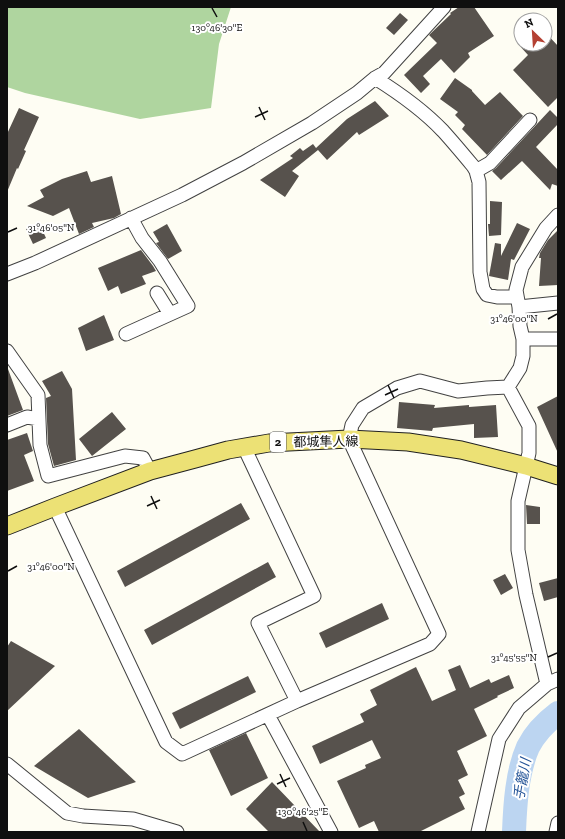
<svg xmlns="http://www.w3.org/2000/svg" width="565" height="839" viewBox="0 0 565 839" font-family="'Zilla Slab','Noto Sans JP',serif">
  <rect width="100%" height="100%" fill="#fefdf3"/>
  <path fill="#afd59f" d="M7,7H231L219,44L211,108L140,119L25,93L7,87Z"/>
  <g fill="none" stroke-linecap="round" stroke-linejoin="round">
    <path stroke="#bcd5f1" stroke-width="24" d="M514,832C515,805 517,772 528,747C535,733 546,722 558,713"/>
  </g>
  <path fill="#57524d" d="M459,7H474L494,36L468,53L470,57L454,73L441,59L423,76L430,84L421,93L404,75L437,43L429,35L451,14L450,13Z
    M400,13L408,20L394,35L386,28Z
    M545,32L558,46V97L548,107L513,70L528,55L518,44H545Z
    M455,78L472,90V91L485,105L500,92L523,116L487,155L462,129L465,125L455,115L458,112L440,99Z
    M375,101L389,116L359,135L357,132L327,160L318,150L292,171L299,176L285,197L260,180L293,158L290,156L300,148L303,151L313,144L316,148L347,119Z
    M19,108L39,117L24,150L26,151L18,169L17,168L7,192V134Z
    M550,110L558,118V124L536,147L558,170V186L552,184L550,190L522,161L501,180L492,171L496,168Z
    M87,171L91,182L112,176L121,214L114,218L92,223L94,227L79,234L69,208L53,216L27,206L44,197L40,190L62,179Z
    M490,201L502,202L501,235L489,236L488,224H490Z
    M39,223L46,238L33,244L26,229Z
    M517,223L530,229L514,260L511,259L508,280L489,276L495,243L501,244V256Z
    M167,224L182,251L168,259L156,243L159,242L153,232Z
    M558,230V285L539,286L541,258H539L540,253L548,240Z
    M141,250L153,266L156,271L142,276L146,284L121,294L118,286L108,291L98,268Z
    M104,315L114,340L86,351L78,328Z
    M7,369H8L23,410L7,416Z
    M62,371L72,389L76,460L54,466L48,444L46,398L51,396L42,381Z
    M558,396V453L537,407Z
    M399,402L435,405L434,408L469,405V407L496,405L498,437L474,438V424L433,428L432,431L397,428Z
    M112,412L126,429L92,456L79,439Z
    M27,433L33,451L24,455L34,481L7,491V440Z
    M241,503L250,519L125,587L117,571Z
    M526,505L540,507V524H527Z
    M268,562L276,577L152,645L144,630Z
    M505,574L513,588L501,595L493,580Z
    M558,578V597L544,601L539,583Z
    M382,603L389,619L326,648L319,633Z
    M11,641L55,666L7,711V647Z
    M460,665L470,688L489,679L491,683L509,675L514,688L497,696L498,697L474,709L487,736L457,751L468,775L458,780L465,794L459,797L465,809L419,832H379L374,821L359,828L337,781L366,768L365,765L381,758L372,740L320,764L312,746L364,722L360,714L377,705L370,690L416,667L432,701L456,690L448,670Z
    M248,676L256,692L180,729L172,713Z
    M79,729L136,782L88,798L34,766Z
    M246,733L268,778L231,796L209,750Z
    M272,782L320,832H269L246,809Z"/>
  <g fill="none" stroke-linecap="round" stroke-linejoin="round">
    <g stroke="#424242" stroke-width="15">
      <path id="minor" d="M375,78C399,93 423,110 443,131C453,142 463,154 473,166L476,171L479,182L480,272L483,289L487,295L497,297H517
        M476,171L490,163L530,120
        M7,274L35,263L182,195L243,163L312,123L357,93L375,78L384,73L444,7
        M157,293L170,314
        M519,307L558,303
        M126,334L188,306L160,261L142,238L131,218
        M523,339H558
        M7,351L38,395L40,445L48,476L125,456L143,458L150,471
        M508,387L529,426V453L518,501V550L526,595L547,684
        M7,425L27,417L39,419
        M244,447L314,596L258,623L297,701
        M55,507L166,742L182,754L297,701L430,644L439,634L349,439L352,425L363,408L397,388L420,381L458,391L487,388L508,387L520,368L523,356V339L520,326L519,307L516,290L522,267L546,228L558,215
        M268,715L331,832
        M7,764L67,813L83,816L133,819L177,832
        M478,832L499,739L519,708L547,684L558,679
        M556,832L558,823"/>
    </g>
    <g stroke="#202020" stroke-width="19">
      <path id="major" d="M7,526L55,507L150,471L195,459L228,450L269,443L349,439L408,442L461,450L526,466L558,476"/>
    </g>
    <use href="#minor" stroke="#fff" stroke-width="13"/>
    <use href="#major" stroke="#ece175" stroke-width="17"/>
  </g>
  <path fill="none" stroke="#0f0f0f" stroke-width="1.5" d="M212,8L217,17M259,107L265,120M255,117L268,111M8,232L17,228M548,319L557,314M388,385L394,398M385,395L398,389M151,496L157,509M147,506L160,500M8,571L17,566M548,657L557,653M280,774L286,787M277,784L290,778M303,822L307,831"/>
  <g text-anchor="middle" stroke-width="4" stroke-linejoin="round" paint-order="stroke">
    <rect fill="#fff" stroke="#575757" stroke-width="1" x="270" y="432" width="16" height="20" rx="3"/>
    <g font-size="12" font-weight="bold" fill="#0f0f0f">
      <text x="278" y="446">2</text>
    </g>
    <g font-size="13" fill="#0f0f0f" stroke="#fff">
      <text transform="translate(326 441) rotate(-1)" y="5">都城隼人線</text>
    </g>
    <g font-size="14" font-style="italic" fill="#235397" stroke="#fff">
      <text transform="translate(522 779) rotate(-80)" y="5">手籠川</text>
    </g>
  </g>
  <g font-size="10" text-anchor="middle" fill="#0f0f0f" stroke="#fff" stroke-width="4" stroke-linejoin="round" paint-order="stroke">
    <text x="217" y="31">130°46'30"E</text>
    <text x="51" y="231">31°46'05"N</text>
    <text x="514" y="322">31°46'00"N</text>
    <text x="51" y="570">31°46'00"N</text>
    <text x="514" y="661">31°45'55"N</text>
    <text x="303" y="815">130°46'25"E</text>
  </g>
  <rect width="565" height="839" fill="none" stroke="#0f0f0f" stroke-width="16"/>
  <g transform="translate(533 32) rotate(335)"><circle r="19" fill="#ffffff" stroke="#9f9f9f"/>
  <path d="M0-3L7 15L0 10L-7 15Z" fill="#b44133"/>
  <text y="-6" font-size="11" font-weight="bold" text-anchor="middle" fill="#0f0f0f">N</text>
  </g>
</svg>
